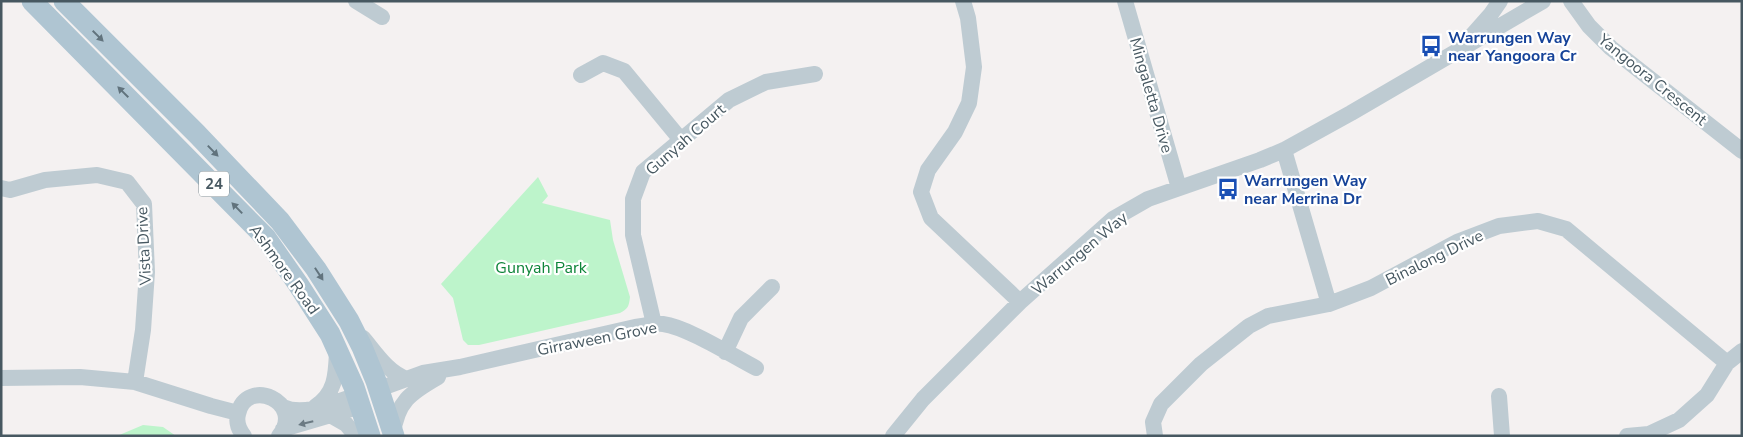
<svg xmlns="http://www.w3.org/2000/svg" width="1743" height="437" viewBox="0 0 1743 437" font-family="'Nunito Sans',sans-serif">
  <rect width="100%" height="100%" fill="#f4f1f1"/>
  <path fill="#bdf4cb" d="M538,177L548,196L542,203L610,220L613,240L630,297C629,306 628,309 620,313L479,345H468L463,340L453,298L441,284Z
    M143,425L163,427L176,436H117Z"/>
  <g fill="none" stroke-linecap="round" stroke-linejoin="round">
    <path stroke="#becbd2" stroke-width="16" d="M356,1L382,17
      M963,1L968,18L974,67L969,103L955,132L928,170L921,192L931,218L1020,302
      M1125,1L1179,188
      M1571,1L1589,26L1611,48L1742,151
      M1468,40L1491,14L1500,1
      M581,75L603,63L624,71L681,140
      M1284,150L1329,304
      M1,188L10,190L45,180L97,175L127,182L144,204L147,272L143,330L135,382
      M654,324L633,235V199L643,172L729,100L766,82L815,74
      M363,338C375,352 388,373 407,379
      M725,352L741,318L772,287
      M1,378L80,377L135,382L211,406L238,413
      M379,389L423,373L460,367L635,327C644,326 654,323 663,324C687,327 733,356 756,368
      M1499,396L1502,436
      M283,407C304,417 336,402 357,395
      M315,407C336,393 336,374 337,351
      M332,416L346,424L356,436
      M283,429L361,406
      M393,434C397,402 410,393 438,377
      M244,436C239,430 236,422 238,414C246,376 306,402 279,436
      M893,436L923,399L1020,302L1113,219L1148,199L1260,160L1284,150L1351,113L1543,1
      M1155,436L1153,422L1161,404L1201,364L1249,326L1268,316L1329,304L1371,288L1457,242L1499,226L1538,221L1566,229L1727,363
      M1627,436L1649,434L1679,420L1707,395L1727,363L1742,351"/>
    <path stroke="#afc5d2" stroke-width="21" d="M32,1L266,238L298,284L330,334L354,387L370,436
      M64,1L197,134L280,221L316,269L349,321L362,347L376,381L394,436"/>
  </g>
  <defs><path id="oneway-solid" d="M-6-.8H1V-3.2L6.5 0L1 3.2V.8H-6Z" transform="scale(1.25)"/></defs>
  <g fill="#61737d">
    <use href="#oneway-solid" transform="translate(98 36) rotate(45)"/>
    <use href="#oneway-solid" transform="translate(123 92) rotate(-135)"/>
    <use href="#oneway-solid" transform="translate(213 151) rotate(46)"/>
    <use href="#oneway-solid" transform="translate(237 208) rotate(-134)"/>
    <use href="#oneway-solid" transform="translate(319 274) rotate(57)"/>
  </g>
  <use fill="#6b7a83" href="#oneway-solid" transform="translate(306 423) rotate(166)"/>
  <defs>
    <g id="bus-bare" transform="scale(1.725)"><path d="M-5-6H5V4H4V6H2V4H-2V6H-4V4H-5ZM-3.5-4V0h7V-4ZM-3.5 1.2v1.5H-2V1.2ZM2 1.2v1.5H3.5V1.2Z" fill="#1a4fb4" stroke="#fff" stroke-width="2.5" paint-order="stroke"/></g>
  </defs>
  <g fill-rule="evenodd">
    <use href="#bus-bare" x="1431" y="46"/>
    <use href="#bus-bare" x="1228" y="189"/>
  </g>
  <g text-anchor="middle" stroke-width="4.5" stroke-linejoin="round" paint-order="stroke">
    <rect fill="#fff" stroke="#7e8a90" stroke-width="1" x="199" y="171.5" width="30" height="25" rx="4"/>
    <g font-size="15" font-weight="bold" fill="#475861">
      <text x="214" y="189">24</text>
    </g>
    <g font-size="16" font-weight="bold" fill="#164399" stroke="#fff" text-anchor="start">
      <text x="1448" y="43">Warrungen Way<tspan x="1448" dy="18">near Yangoora Cr</tspan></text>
      <text x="1244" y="186">Warrungen Way<tspan x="1244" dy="18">near Merrina Dr</tspan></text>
    </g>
    <g font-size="16" fill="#475861" stroke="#fff">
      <text transform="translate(1653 79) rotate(39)" y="6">Yangoora Crescent</text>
      <text transform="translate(1152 95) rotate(74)" y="6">Mingaletta Drive</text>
      <text transform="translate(685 139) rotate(-41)" y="6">Gunyah Court</text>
      <text transform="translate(143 246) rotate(-93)" y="6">Vista Drive</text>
      <text transform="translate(1079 253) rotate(-40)" y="6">Warrungen Way</text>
      <text transform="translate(1434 257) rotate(-26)" y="6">Binalong Drive</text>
      <text transform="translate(285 269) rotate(54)" y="6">Ashmore Road</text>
      <text transform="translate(597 338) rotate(-11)" y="6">Girraween Grove</text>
    </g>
    <g font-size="16" fill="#0f853a" stroke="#fff">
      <text x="541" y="273">Gunyah Park</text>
    </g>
  </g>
  <rect width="1743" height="437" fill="none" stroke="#475861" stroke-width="5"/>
</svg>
